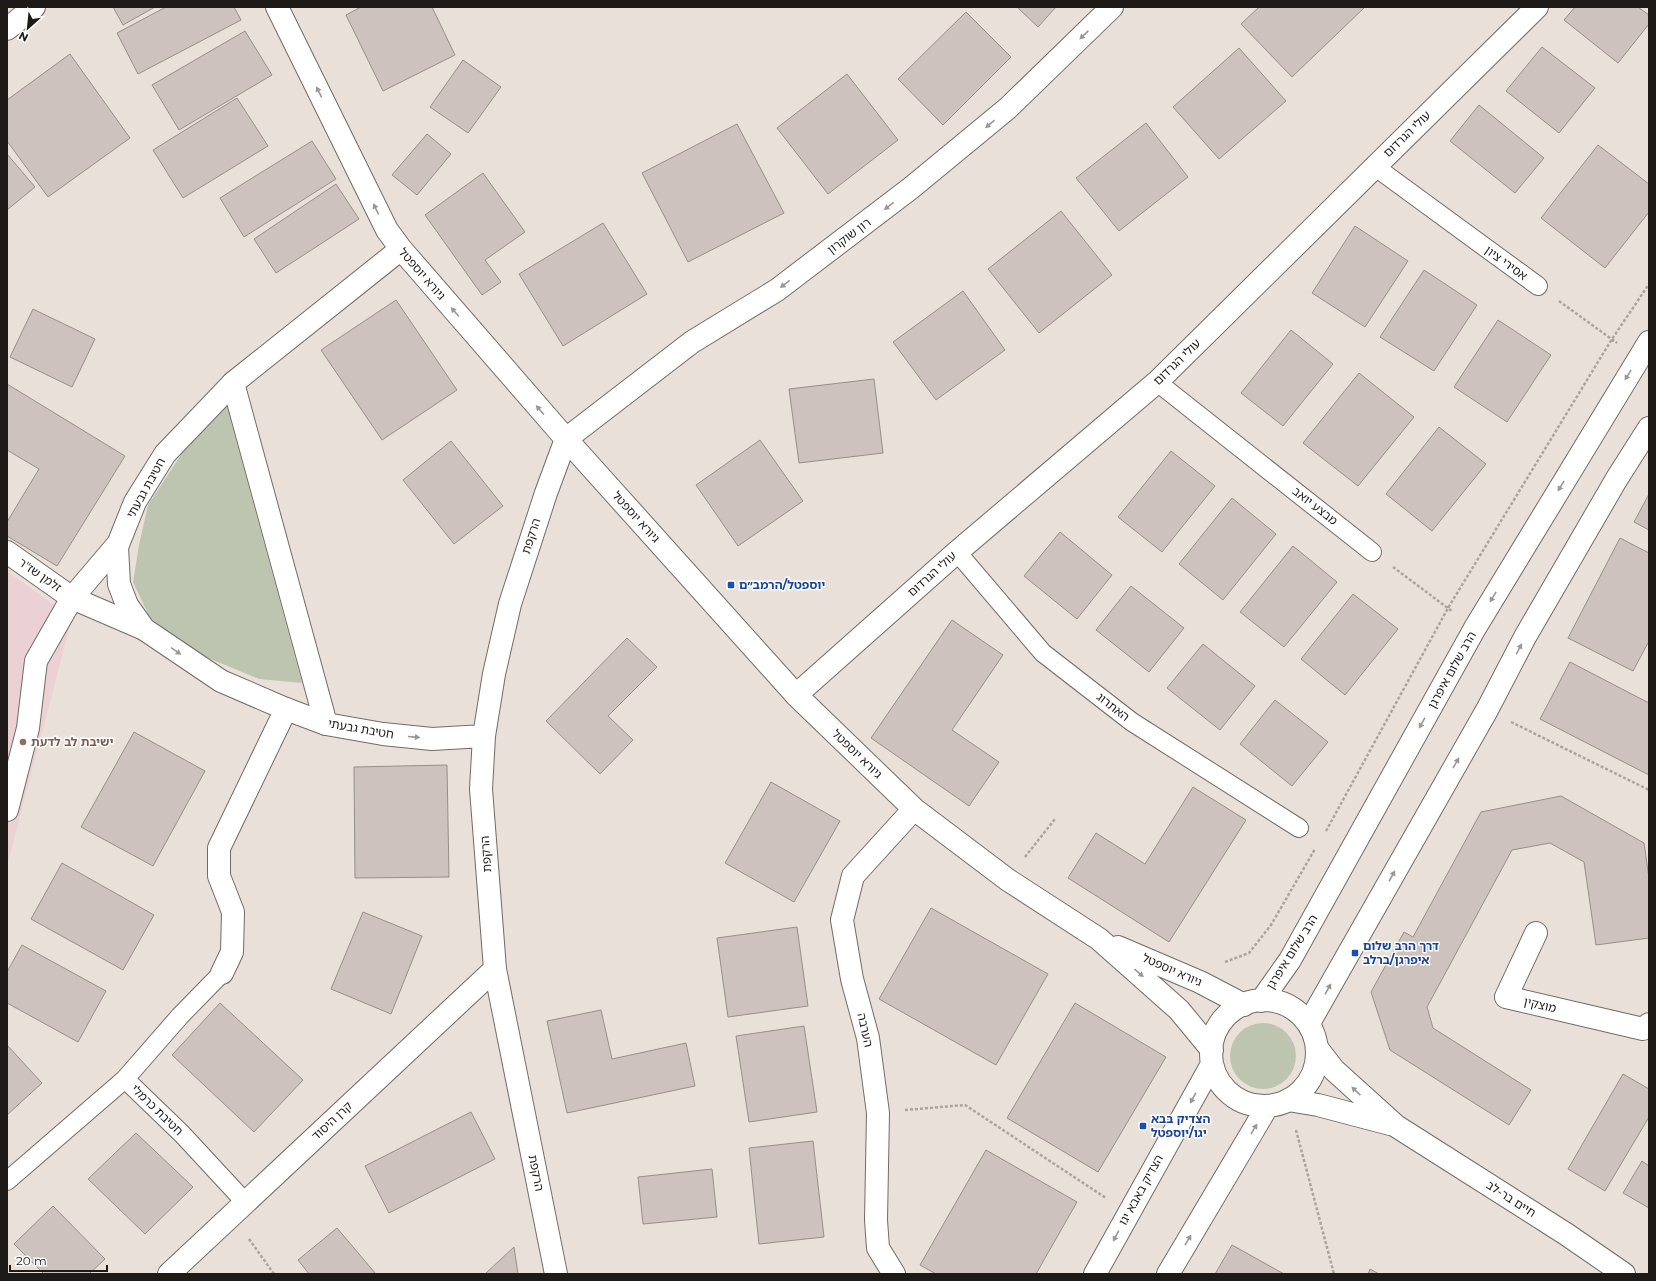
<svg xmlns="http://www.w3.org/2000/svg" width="1656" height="1281" viewBox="0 0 1656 1281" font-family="Montserrat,'Noto Sans Hebrew',sans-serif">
  <rect width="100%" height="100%" fill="#e9e1d9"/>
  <path fill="#ecd1d4" d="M7,571L72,618L7,866Z"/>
  <path fill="#bdc5b1" d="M226,403L302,683L259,679L191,651L150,618L133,582L139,545L148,505L198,429Z
    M1230 1056a33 33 0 1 1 66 0a33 33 0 1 1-66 0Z"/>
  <path fill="#cdc2bd" stroke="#988e89" d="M113,7H155L123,25Z
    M166,7H234L241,20L138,74L117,33Z
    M361,7H432L455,55L383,91L346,15Z
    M1017,7H1056L1038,27Z
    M1259,7H1365L1292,77L1241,24Z
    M1575,7H1638L1649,15V24L1618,63L1564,20Z
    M966,12L1011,57L943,125L898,79Z
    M245,31L272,75L179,130L152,85Z
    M1542,47L1595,88L1559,133L1506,91Z
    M1239,48L1286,101L1219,159L1173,107Z
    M70,54L130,138L48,197L7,141V100Z
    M463,60L501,87L468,133L430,107Z
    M847,74L898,140L828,194L777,128Z
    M237,98L268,146L183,198L153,150Z
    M1479,105L1544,158L1515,193L1450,141Z
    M1146,123L1188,177L1119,231L1076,178Z
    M737,124L784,213L688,262L642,173Z
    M427,134L451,154L417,195L392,175Z
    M312,141L336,179L244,237L220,198Z
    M1598,145L1649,184V212L1605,268L1541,218Z
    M7,154L35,187L7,210Z
    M483,173L525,232L485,260L501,282L482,295L425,215Z
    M336,184L359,219L276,273L254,239Z
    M1061,211L1112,275L1039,333L988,269Z
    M603,223L647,294L563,346L519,274Z
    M1355,226L1408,261L1365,327L1312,293Z
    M1424,270L1477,305L1434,371L1380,337Z
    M963,291L1005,350L936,400L893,342Z
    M396,300L457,390L382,440L321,350Z
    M33,309L95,339L72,387L10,357Z
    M1498,320L1551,355L1507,422L1454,387Z
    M1291,330L1333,364L1283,426L1241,393Z
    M1359,373L1414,417L1358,486L1303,443Z
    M874,379L883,453L799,463L789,389Z
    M7,384L125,456L57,566L7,536V522L39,469L7,450Z
    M1439,427L1486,464L1432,531L1386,494Z
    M760,440L803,501L738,546L696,485Z
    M451,441L503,506L454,544L403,480Z
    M1171,451L1215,486L1162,552L1118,517Z
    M1649,494V530L1634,522Z
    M1232,498L1276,534L1223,600L1179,564Z
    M1060,532L1112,575L1077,619L1024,576Z
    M1620,538L1649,553V641L1633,671L1568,638Z
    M1293,546L1337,582L1284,647L1240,612Z
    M1131,586L1184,628L1149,672L1096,630Z
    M1353,594L1398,629L1345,695L1301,659Z
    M952,620L1003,655L952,730L999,762L969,806L871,738Z
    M627,638L657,667L608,716L633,740L600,774L546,721Z
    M1203,644L1255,686L1220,730L1167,688Z
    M1570,662L1649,703V775L1540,719Z
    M1275,700L1328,742L1292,786L1240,744Z
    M134,732L205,771L153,866L81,827Z
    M447,765L449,877L355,878L354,767Z
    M771,782L840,821L794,902L725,863Z
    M1193,787L1246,820L1169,942L1068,878L1096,833L1145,864Z
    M1561,796L1644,843L1649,878V938L1596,945L1584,862L1550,843L1512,850L1427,1007L1433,1028L1531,1090L1509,1125L1390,1050L1371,992L1404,932L1413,937L1481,812Z
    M62,863L154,915L123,970L31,919Z
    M931,908L1048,974L996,1065L879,999Z
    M363,912L422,936L391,1014L331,989Z
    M797,927L808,1006L728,1017L717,938Z
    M22,945L106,991L78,1042L7,1003V972Z
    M220,1003L303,1080L254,1132L172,1055Z
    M1075,1003L1166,1057L1098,1172L1007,1118Z
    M601,1010L612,1059L686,1043L695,1086L567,1113L547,1021Z
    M804,1026L817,1112L749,1122L736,1036Z
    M7,1045L42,1083L7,1115Z
    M1623,1074L1649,1089V1117L1605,1191L1568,1169Z
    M471,1112L495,1159L389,1213L365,1166Z
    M136,1133L193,1187L145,1234L88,1179Z
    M813,1141L824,1237L759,1244L749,1148Z
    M986,1150L1077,1202L1036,1274H936L920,1265Z
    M1642,1161L1649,1166V1208L1623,1193Z
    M712,1169L717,1217L643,1224L638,1177Z
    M53,1206L105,1259L89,1274H44L14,1244Z
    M337,1228L376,1274H309L298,1260Z
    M1232,1245L1284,1274H1215Z
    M514,1247L518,1274H485Z
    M1370,1269L1379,1274H1368Z"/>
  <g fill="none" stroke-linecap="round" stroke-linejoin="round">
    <g stroke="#736b65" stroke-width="20">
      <path id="service" d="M1374,166L1538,286
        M1157,382L1372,552
        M957,552L1043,653L1132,722L1299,828
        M125,1079L180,1016L222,973
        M7,1181L125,1079L182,1134L245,1202"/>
    </g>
    <g stroke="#736b65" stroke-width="24">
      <path id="pedestrian" d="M233,383L326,724
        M7,552L72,598L118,544
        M72,598L144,629
        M222,973L232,952L233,912L219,876V848L286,709"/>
    </g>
    <g stroke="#736b65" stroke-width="24">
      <path id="minor" d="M277,7L387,230L401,249L566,439L796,695L914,809L1008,880L1099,939L1179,1010L1212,1050
        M7,29L34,7
        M401,249L233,383L165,454L135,502L117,547L119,584L127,605L144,629L221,681L286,709L326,724L383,734L432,739L484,736
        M566,439L692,342L777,290L911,188L1008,108L1112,7
        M796,695L957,552L1157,382L1537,7
        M7,810L28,728L36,661L72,598
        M1536,933L1506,997L1643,1029L1649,1024
        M1118,947L1200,982L1244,1005
        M169,1274L495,969
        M556,1274L495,969L481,789L484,736L494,674L510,604L546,493L566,439
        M894,1274L878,1248L876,1220L878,1113L868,1038L852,979L842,920L853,876L914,809"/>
    </g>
    <g stroke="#736b65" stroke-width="24">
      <path id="tertiary" d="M1317,1048L1334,1070L1396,1126L1566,1234L1624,1274
        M1288,1100L1318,1105L1390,1124"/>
    </g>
    <g stroke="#736b65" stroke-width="24">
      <path id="secondary" d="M1211 1053a53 53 0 1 1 106 0a53 53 0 1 1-106 0Z
        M1261,1001L1290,960L1475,628L1649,342
        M1309,1023L1487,710L1525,637L1616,480L1649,428
        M1095,1274L1212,1064
        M1168,1274L1267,1107"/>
    </g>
    <path stroke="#aba49e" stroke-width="2.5" stroke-dasharray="3 2" stroke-linecap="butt" d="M1559,301L1617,343
      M1393,567L1453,612
      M1511,722L1649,790
      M1326,831L1448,608L1612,339L1649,284
      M1025,857L1055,819
      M1225,962L1249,953L1271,925L1315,849
      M905,1110L965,1105L1106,1198
      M1296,1130L1334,1274
      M249,1239L274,1274"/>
    <use href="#service" stroke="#fff" stroke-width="18"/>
    <use href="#pedestrian" stroke="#fff" stroke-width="22"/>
    <use href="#minor" stroke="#fff" stroke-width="22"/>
    <use href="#tertiary" stroke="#fff" stroke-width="22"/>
    <use href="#secondary" stroke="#fff" stroke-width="22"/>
  </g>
  <defs><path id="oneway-solid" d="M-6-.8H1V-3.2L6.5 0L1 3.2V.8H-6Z"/></defs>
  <g fill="#999897">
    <use href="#oneway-solid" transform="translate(1084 35) rotate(136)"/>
    <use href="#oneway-solid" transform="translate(319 92) rotate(-116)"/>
    <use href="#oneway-solid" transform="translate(990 124) rotate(140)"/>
    <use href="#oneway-solid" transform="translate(889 206) rotate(143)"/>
    <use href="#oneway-solid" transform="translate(376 209) rotate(-116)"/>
    <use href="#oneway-solid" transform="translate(785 284) rotate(143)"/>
    <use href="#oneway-solid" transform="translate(455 312) rotate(-131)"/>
    <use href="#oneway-solid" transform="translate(1628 375) rotate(121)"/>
    <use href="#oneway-solid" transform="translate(540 410) rotate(-131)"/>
    <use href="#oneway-solid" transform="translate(1561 486) rotate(121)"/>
    <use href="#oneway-solid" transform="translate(1493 597) rotate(121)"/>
    <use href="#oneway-solid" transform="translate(1519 649) rotate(-62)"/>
    <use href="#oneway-solid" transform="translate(176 651) rotate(35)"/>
    <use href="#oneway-solid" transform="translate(1422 723) rotate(119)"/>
    <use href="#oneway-solid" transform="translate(414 737) rotate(5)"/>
    <use href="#oneway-solid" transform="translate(1456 763) rotate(-60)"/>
    <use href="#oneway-solid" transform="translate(1392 876) rotate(-61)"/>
    <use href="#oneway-solid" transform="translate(1139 973) rotate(41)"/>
    <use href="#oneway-solid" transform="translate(1328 989) rotate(-61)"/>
    <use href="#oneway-solid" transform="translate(1356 1091) rotate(-137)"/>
    <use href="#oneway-solid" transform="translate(1193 1098) rotate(119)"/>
    <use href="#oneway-solid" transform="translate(1254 1129) rotate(-59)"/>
    <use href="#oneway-solid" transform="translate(1116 1236) rotate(118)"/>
    <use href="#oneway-solid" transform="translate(1188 1240) rotate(-59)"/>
  </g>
  <g fill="#1a4fb4" stroke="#fff" stroke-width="1.5">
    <rect x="727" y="581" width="8" height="8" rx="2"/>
    <rect x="1351" y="949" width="8" height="8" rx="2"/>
    <rect x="1139" y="1122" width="8" height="8" rx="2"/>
  </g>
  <circle fill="#8d6e63" stroke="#fff" stroke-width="1.5" cx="23" cy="742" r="4"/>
  <g text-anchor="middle" stroke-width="3" stroke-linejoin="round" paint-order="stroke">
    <g font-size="12" fill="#1d1a17" stroke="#fff">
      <text transform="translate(1407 134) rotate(-44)" y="4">עולי הגרדום</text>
      <text transform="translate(849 236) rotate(-37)" y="4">רון שוקרון</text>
      <text transform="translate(1506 263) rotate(36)" y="4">אסירי ציון</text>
      <text transform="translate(422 274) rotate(49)" y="4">גיורא יוספטל</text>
      <text transform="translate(1177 362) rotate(-44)" y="4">עולי הגרדום</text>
      <text transform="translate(146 488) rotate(-61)" y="4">חטיבת גבעתי</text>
      <text transform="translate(1315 506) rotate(38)" y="4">מבצע יואב</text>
      <text transform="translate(636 517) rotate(48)" y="4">גיורא יוספטל</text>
      <text transform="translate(531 536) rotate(-72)" y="4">הרקפת</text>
      <text transform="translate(932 574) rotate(-42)" y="4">עולי הגרדום</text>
      <text transform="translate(40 575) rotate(35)" y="4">זלמן שז"ר</text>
      <text transform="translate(1452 670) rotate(-61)" y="4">הרב שלום איפרגן</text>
      <text transform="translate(1113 707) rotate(38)" y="4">האתרוג</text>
      <text transform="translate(361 729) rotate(10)" y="4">חטיבת גבעתי</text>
      <text transform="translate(857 754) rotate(44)" y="4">גיורא יוספטל</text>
      <text transform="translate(486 854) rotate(-94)" y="4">הרקפת</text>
      <text transform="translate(1292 952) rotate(-58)" y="4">הרב שלום איפרגן</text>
      <text transform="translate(1172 970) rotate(24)" y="4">גיורא יוספטל</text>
      <text transform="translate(1540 1005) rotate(13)" y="4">מוצקין</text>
      <text transform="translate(865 1030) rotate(77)" y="4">הערבה</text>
      <text transform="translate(157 1110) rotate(44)" y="4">חטיבת כרמלי</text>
      <text transform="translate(332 1121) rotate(-43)" y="4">קרן היסוד</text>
      <text transform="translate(536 1173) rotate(79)" y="4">הרקפת</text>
      <text transform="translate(1141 1190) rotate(-61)" y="4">הצדיק באבא יגו</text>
      <text transform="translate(1511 1199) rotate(33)" y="4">חיים בר-לב</text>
    </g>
    <g font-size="12" font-weight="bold" fill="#164399" stroke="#fff" text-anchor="start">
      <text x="739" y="589">יוספטל/הרמב״ם</text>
      <text x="1363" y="950">דרך הרב שלום<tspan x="1363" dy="14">איפרגן/ברלב</tspan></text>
      <text x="1151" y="1123">הצדיק בבא<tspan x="1151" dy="14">יגו/יוספטל</tspan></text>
    </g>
    <g font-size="12" font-weight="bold" fill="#785e54" stroke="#fff" text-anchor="start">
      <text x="31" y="746">ישיבת לב לדעת</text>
    </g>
  </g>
  <rect width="1656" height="1281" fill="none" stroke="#1d1a17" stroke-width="16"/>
  <g transform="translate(28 28) rotate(207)" stroke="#ffffff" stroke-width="3" paint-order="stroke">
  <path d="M0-3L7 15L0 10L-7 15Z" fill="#1d1a17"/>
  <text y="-6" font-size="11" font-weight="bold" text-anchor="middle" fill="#1d1a17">N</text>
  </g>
  <path d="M10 1265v6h97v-6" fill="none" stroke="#1d1a17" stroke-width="2"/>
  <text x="16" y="1265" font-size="12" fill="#1d1a17" stroke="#ffffff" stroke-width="3" paint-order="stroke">20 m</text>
</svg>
